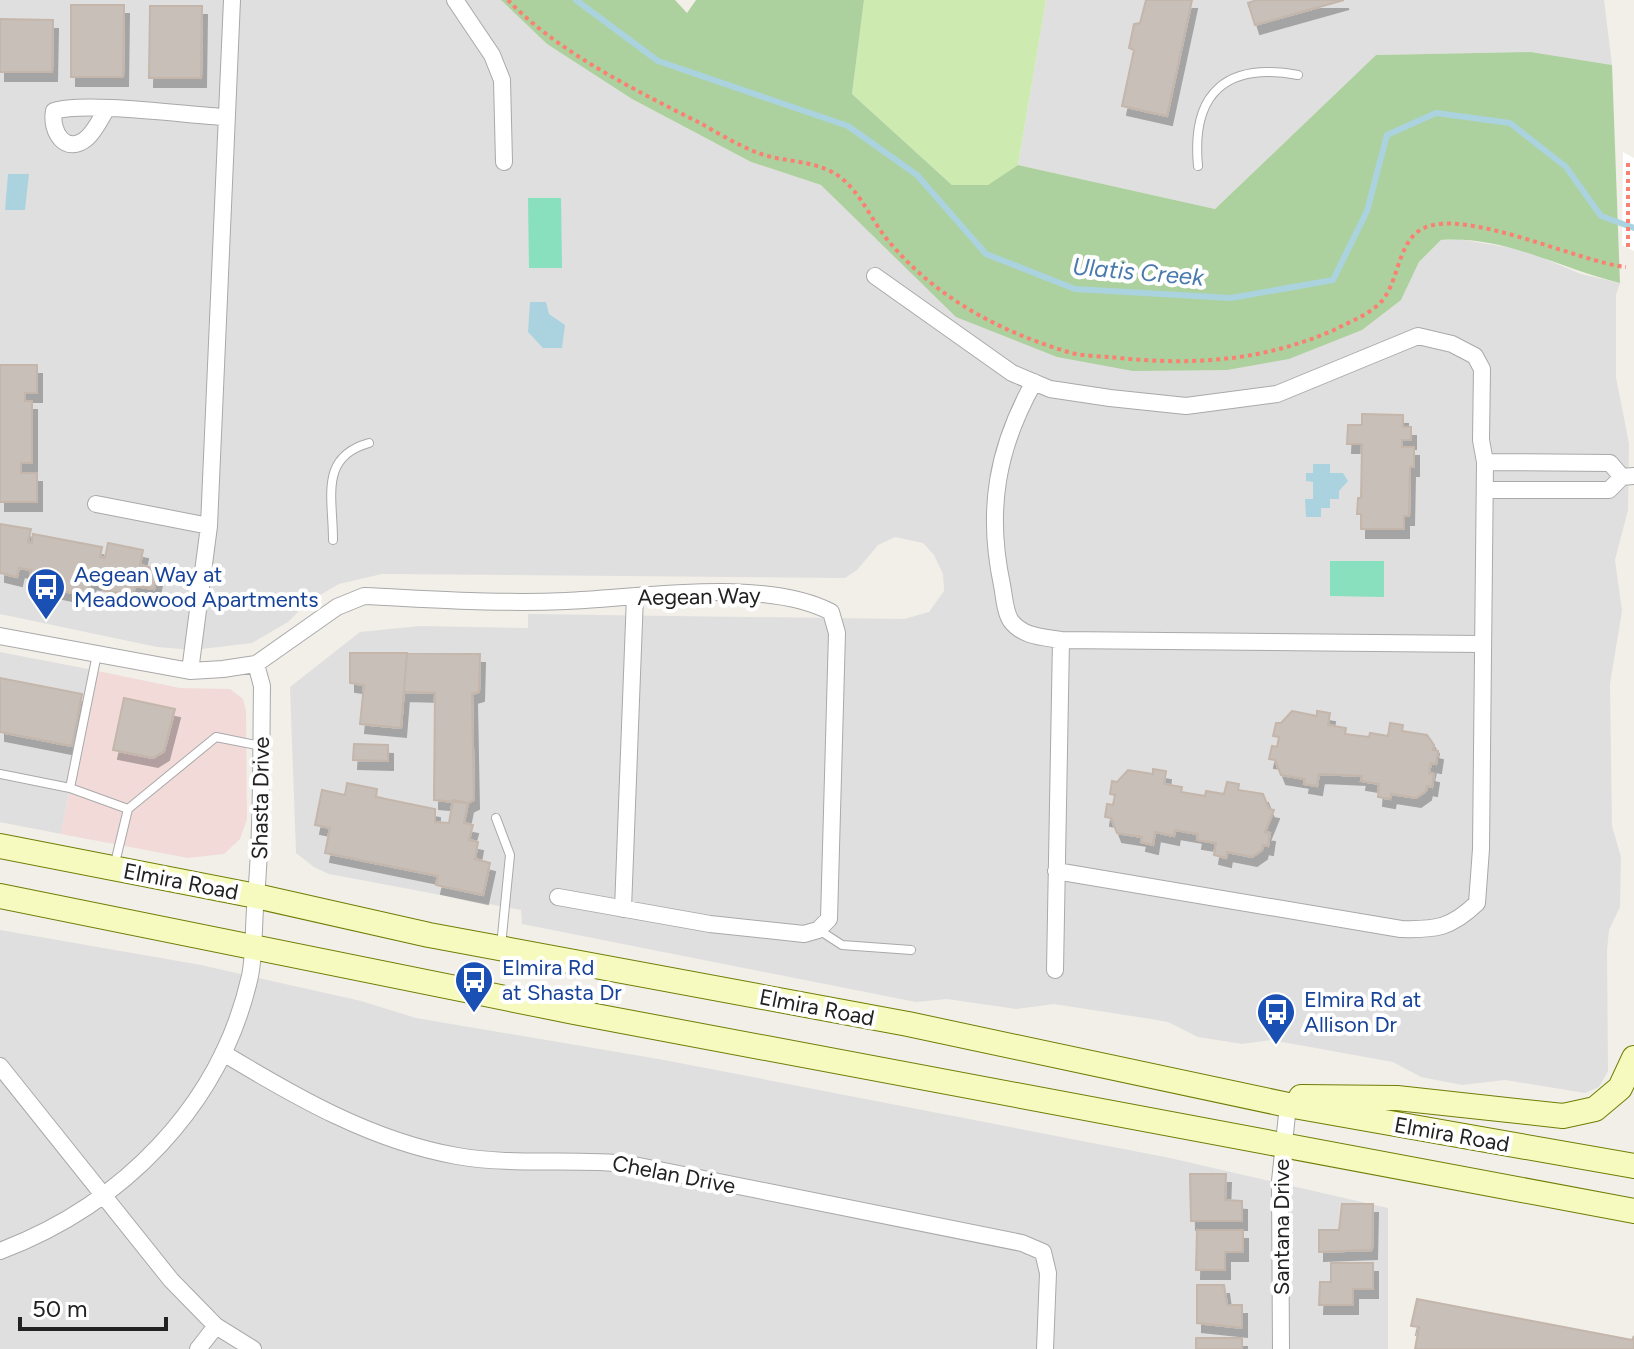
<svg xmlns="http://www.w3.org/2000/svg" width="1634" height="1349" viewBox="0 0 1634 1349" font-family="Figtree,sans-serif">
  <defs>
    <filter id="shadow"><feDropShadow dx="5" dy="9" stdDeviation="0" flood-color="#0004"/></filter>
  </defs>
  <rect width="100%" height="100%" fill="#f2efe9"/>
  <path fill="#e0dfdf" d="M0,0H501L547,44L632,99L751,162L821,185L1401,300L1419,262L1441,240L1458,239L1524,250L1581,274L1620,283L1616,295V377L1629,444L1628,510L1615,560L1622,611L1610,684L1612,826L1621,857L1620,907L1609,930L1607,950L1608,1071L1599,1087L1585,1093L1505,1080L1462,1085L1421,1077L1393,1062L1271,1040L1242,1044L1198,1037L1168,1022L1151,1019L1054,1004L1016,1009L947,999L916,1002L522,924L521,910L329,874L314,867L296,853L290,687L360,632L420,626L528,628V614L904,619L929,612L944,591L943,574L934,555L923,543L895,537L878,545L857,570L845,578L382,574L339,584L308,602L288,622L252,643L193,650L157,647L0,614Z
    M1046,0H1604L1612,65L1531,52L1376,55L1215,209L1018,165Z
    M0,652L93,670L61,834L0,822Z
    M0,930L201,965L361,1001L416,1018L664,1060L1170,1158L1388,1208V1349H0Z"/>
  <path fill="#f2dad9" d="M93,670L180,688L230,689L243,699L246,711L247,819L240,839L224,854L188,858L61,834Z"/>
  <path fill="#cdebb0" d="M864,0H1046L1018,165L988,186L952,185L852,94Z"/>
  <path fill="#add19e" d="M501,0H675L687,13L696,0H864L852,94L952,185H988L1018,165L1215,209L1376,55L1531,52L1612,65L1620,283C1561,269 1504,235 1441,240L1419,262L1401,300L1362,330L1289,359L1227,370L1133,371L1057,357L956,317L821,185L751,162L632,99L547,44Z"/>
  <path fill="#88e0be" d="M528,198H561L562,268H529Z
    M1330,561H1384V597L1330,596Z"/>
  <path fill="#aad3df" d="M8,174H29L25,210H5Z
    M530,302H546L549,314L565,325L562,348H543L528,332Z
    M1313,464H1330V473H1343L1348,481L1339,491V499H1330V508H1321V517H1306L1305,499H1313V482L1306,481V473H1313Z"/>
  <path fill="#fff" d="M1623,152L1634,158V251L1622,245Z"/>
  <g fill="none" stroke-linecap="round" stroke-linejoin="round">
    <path stroke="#aad3df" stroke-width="6" d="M576,0L658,61L848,126L917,175L986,254L1075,289L1231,298L1333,280L1367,211L1387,135L1436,113L1510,123L1566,167L1601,216L1634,228"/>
  </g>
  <path fill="#c7bfb8" stroke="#c4b6ab" stroke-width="2" filter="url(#shadow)" d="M1146,0H1192L1167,116L1122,106L1134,50L1129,48L1134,24L1140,23Z
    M1257,0H1344L1255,25L1248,3Z
    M71,5H124L123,77H71Z
    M150,6H202L201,78H149Z
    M0,19L53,20L52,72H0Z
    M0,365H37V393H25V401H32V463H21V473H37V502H0Z
    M1362,414L1403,415V427H1411V440H1402V447H1414V467H1410L1409,516H1404V529H1361V514H1357L1358,498H1361L1362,444H1347L1348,425H1362Z
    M0,524L31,529L28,542L32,543L33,534L102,547L100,557L105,558L108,543L143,550L140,565L159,569L154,589L135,586L133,596L103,590L105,583L91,580L87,596L29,584L31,570L19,568L17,577L0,573Z
    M350,653H407L401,728L360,724L364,685L350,683Z
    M407,653L480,654L479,692L472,694L474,800L468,803L434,800L435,693L404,692Z
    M0,678L82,694L72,746L0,732Z
    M124,698L175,709L164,751L153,758L113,750Z
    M1292,711L1317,716V711L1330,713L1328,725L1346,728L1345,734L1369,737L1370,733L1388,736L1390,723L1403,725L1402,731L1427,735L1434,745L1433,750L1438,751L1436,764L1431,763L1429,773L1434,774L1432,787L1427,786L1426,791L1416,798L1391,794L1390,799L1378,797L1379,784L1361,781L1362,776L1319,774L1317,786L1304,784L1305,779L1281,775L1275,760L1269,759L1272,746L1277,747L1279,737L1273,736L1276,723H1281Z
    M354,744L388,745V761L353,760Z
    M1153,769L1166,771L1164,784L1182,787L1181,792L1205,796L1206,791L1224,794L1227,782L1239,784L1238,790L1263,794L1269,809L1274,810L1265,832L1270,833L1268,846L1263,845L1262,850L1252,857L1227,852L1226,858L1214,855L1216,843L1197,840L1198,834L1175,830L1174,836L1155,832L1153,845L1141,842L1142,837L1117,833L1111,818L1105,817L1107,804L1113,805L1115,795L1110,794L1112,781L1117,782L1128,770L1153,774Z
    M347,783L377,789L376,797L435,809V822L449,823L453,800L468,803L464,823L473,825L469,840L478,842L475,859L490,863L483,895L436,885L438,876L325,853L330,828L315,825L322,790L345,795Z
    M1190,1174H1226L1225,1200L1242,1201V1221H1191Z
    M1342,1204H1373L1372,1250L1319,1252V1230H1339Z
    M1197,1230H1243V1252H1225V1270H1196Z
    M1331,1263H1373V1289H1353V1305H1319L1320,1282H1331Z
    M1197,1285H1224L1227,1305H1242V1328L1197,1323Z
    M1417,1299L1632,1340L1634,1336V1349H1415L1419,1327L1411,1326Z
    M1196,1338H1242V1349H1196Z"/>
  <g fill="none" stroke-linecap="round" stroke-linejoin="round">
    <g stroke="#a9a9a9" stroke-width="10">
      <path id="lane" d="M1198,166C1191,92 1227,62 1298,75
        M333,540C333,497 319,457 369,443
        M0,774L70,788L97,654
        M70,788L128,809L216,737L261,746
        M496,818L510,855L501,946
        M114,867L128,809
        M819,930L842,945L911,950"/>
    </g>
    <g stroke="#a9a9a9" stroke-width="18">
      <path id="street" d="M455,0L492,55L502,80L504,162
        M106,110C101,118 95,131 87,138C66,156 50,132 54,111C85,101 187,115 225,117
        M875,276L1012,373L1050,389L1110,398L1186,406L1277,394L1418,336L1452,344L1475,356L1482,369L1481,440L1485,462L1481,849L1477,903C1451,928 1436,930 1401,929L1056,871
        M1034,382C997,448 986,510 1002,585C1004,595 1005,613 1011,621C1023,637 1043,637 1061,640L1481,644
        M1485,462L1610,463L1622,477
        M1485,490H1609L1622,477L1634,476
        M96,504L209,526
        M0,636L190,671L223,669L256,664L337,607L364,596C431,599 499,604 566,601C641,598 764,577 831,612L837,633L829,919L818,930L804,934L710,924L558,897
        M190,671L209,526L232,0
        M623,909L635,596
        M1055,970L1061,640
        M223,1053C296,1097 372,1141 457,1156C514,1166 572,1158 629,1164L1022,1243L1043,1252L1048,1273L1045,1349
        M0,1066L171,1280L216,1326L253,1349
        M0,1251C122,1205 221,1106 250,976C255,951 253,923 256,897C262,827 261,756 262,686L256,664
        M198,1349L216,1326
        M1281,1349L1280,1181L1288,1105"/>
    </g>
    <g stroke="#707d05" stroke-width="26">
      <path id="secondary" d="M0,846L256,896L429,935L908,1024L1288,1105L1634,1166
        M0,896L574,1012L1634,1211
        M1301,1097L1397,1098L1563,1116L1595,1109L1620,1088L1634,1058"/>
    </g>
    <path stroke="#fa8072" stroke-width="4" stroke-dasharray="4 4" stroke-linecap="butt" d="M508,0C557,52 637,91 700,123C720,134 742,148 764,155C784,161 808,161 828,170C856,182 868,215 886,238C932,295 996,330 1065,351C1079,356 1096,356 1110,357C1188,366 1261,362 1334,330C1349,322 1366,316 1379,304C1400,284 1396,241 1424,228C1466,208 1579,262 1626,267
      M1628,163V248"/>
    <use href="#lane" stroke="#fff" stroke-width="8"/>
    <use href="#street" stroke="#fff" stroke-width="16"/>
    <use href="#secondary" stroke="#f7fabf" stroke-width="24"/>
  </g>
  <defs>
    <g id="bus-pin" transform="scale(2)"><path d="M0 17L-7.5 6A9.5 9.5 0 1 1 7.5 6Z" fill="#1a4fb4" stroke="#fff"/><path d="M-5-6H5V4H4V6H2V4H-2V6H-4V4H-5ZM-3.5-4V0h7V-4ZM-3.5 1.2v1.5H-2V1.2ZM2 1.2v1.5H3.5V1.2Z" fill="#fff"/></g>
  </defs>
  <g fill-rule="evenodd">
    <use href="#bus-pin" x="46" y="587"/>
    <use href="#bus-pin" x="474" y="980"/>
    <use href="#bus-pin" x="1276" y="1012"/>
  </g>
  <g text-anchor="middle" stroke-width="8" stroke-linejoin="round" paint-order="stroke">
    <g font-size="22" fill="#164399" stroke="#fff" text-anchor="start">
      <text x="74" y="582">Aegean Way at<tspan x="74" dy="25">Meadowood Apartments</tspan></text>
      <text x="502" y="975">Elmira Rd<tspan x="502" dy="25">at Shasta Dr</tspan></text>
      <text x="1304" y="1007">Elmira Rd at<tspan x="1304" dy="25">Allison Dr</tspan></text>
    </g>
    <g font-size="22" fill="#222" stroke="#fff">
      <text transform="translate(699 596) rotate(-1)" y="8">Aegean Way</text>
      <text transform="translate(260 798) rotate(-89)" y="8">Shasta Drive</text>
      <text transform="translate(181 881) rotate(11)" y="8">Elmira Road</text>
      <text transform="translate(817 1007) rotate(11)" y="8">Elmira Road</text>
      <text transform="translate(1452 1134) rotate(10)" y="8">Elmira Road</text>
      <text transform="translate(674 1174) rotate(11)" y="8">Chelan Drive</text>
      <text transform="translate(1281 1227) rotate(-90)" y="8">Santana Drive</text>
    </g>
    <g font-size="24" font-style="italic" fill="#4a7aab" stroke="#fff">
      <text transform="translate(1138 272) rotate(5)" y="8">Ulatis Creek</text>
    </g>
  </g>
  <path d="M20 1317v12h146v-12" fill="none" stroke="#222222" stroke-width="4"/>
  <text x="32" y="1317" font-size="24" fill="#222222" stroke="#ffffff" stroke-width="6" paint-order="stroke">50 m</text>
</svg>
